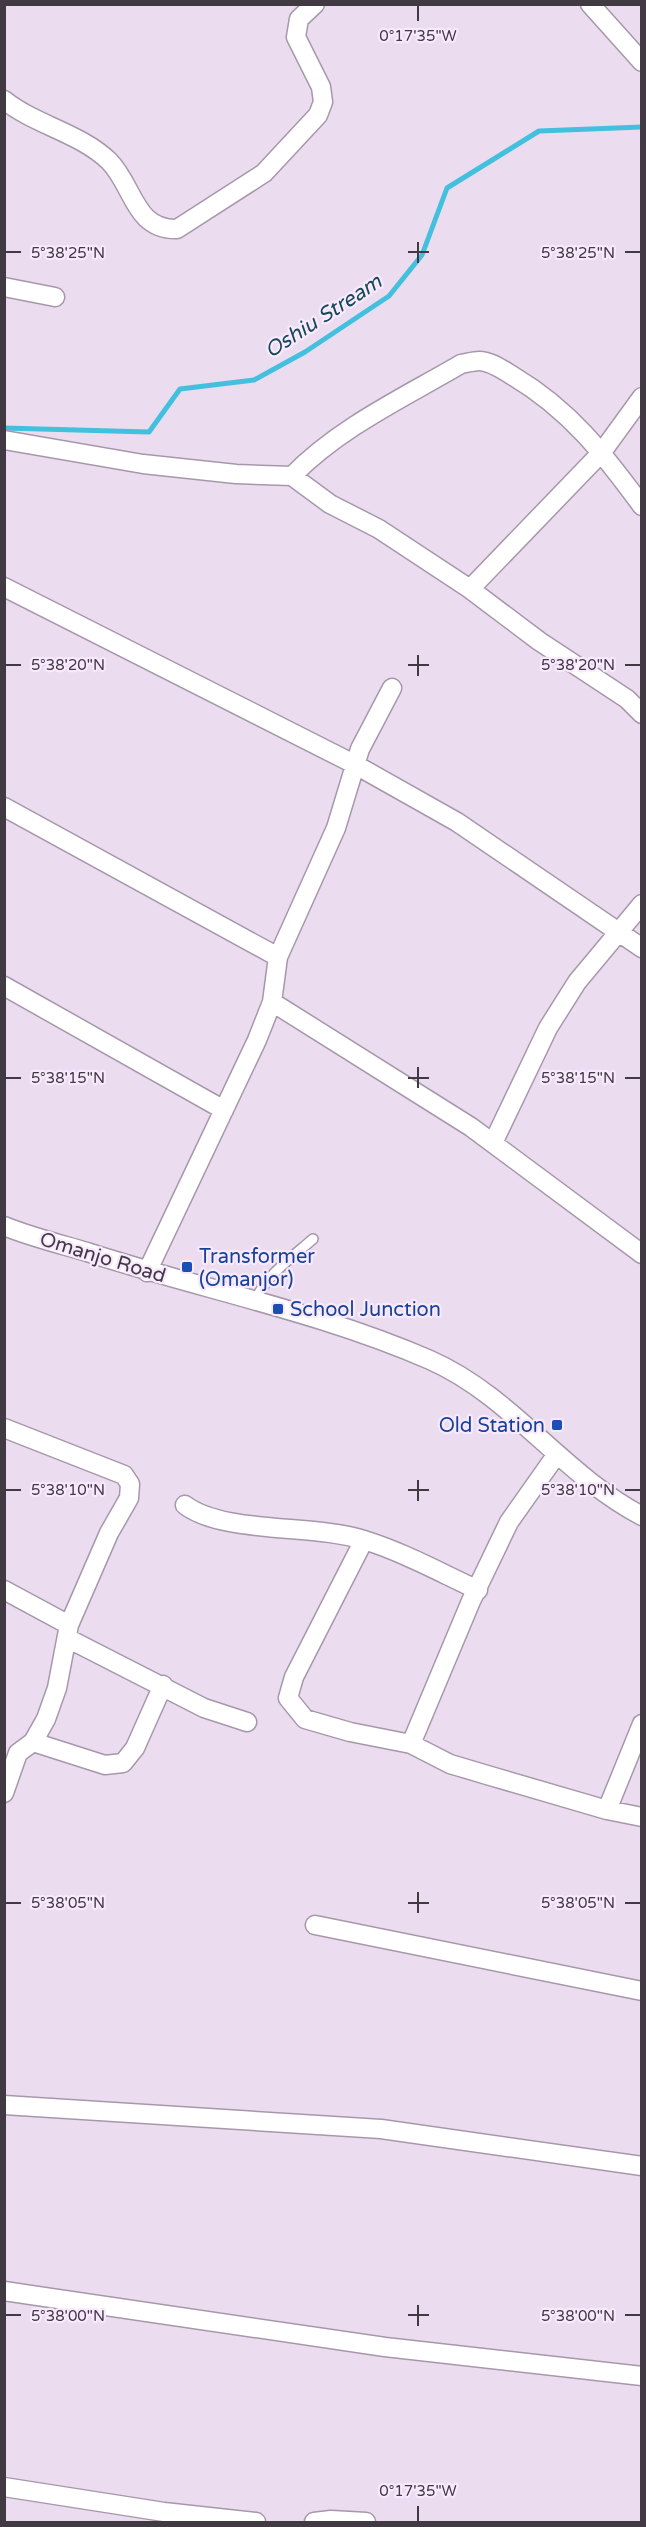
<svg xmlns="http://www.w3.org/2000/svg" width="646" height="2527" viewBox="0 0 646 2527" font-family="'Varela Round',sans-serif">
  <rect width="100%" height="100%" fill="#ecdcf0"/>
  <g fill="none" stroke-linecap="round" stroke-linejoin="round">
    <path stroke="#43c0de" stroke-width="5" d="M4,428L149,432L180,389L254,380L305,352L389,296L422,255L447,188L539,131L642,127"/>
    <g stroke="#a698aa" stroke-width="12">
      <path id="service" d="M255,1300C268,1274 291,1258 313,1239"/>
    </g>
    <g stroke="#a698aa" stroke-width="21">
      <path id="minor" d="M590,4L642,62
        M4,100C35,125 80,133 109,161C134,186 134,230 177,229L264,173L318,115L323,102L321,87L296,37L299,19L315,4
        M4,287L55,297
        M4,440L143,464L236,474L292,476L330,504L379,529L470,589L539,641L627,699L642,714
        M292,476C340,427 403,398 461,364C467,363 474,361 479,361C491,361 503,370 513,376C570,410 603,453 642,506
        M4,587L354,764L457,822L642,948
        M470,589L602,452L642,397
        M4,807L278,957
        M4,986L224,1110
        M272,1002L471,1127L642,1254
        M493,1143L548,1028L577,982L642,904
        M4,1226C31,1237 60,1244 87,1252C201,1289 320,1312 430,1360C512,1396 563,1475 642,1516
        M147,1272L257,1040L272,1002L278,957L336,828L360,749L392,688
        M4,1428L124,1475L130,1484L129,1498L109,1533L69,1625L57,1688L46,1719L33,1742L18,1753L4,1793
        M185,1505C223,1534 314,1524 364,1540C403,1552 441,1573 478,1590
        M364,1540L294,1677L288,1698L305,1719L350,1732L411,1744L450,1764L487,1775L607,1810L642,1817
        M4,1590L69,1625
        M67,1638L204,1708L247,1722
        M33,1742L105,1765L123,1763L135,1748L163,1685
        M411,1744L471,1601L509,1522L557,1454
        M607,1810L642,1724
        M315,1925L642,1991
        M4,2105L381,2129L642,2166
        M4,2291L385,2347L642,2376
        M4,2487L164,2512L256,2522
        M314,2522L331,2520L366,2522"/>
    </g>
    <use href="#service" stroke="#fff" stroke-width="9"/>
    <use href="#minor" stroke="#fff" stroke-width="18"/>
  </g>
  <path fill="none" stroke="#413a42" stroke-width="2" d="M418,6V21M418,242V263M6,252H21M408,252H429M625,252H640M418,655V676M6,665H21M408,665H429M625,665H640M418,1067V1088M6,1078H21M408,1078H429M625,1078H640M418,1480V1501M6,1490H21M408,1490H429M625,1490H640M418,1892V1913M6,1903H21M408,1903H429M625,1903H640M418,2305V2326M6,2315H21M408,2315H429M625,2315H640M418,2506V2521"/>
  <g fill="#1a4fb4" stroke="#f9e9fe" stroke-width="2">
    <rect x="181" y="1261" width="12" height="12" rx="3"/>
    <rect x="272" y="1303" width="12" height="12" rx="3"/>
    <rect x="551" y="1419" width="12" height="12" rx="3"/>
  </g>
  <g text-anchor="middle" stroke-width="4.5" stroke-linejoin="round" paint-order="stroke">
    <g font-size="20" fill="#164399" stroke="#f9e9fe" text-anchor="start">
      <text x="199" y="1263">Transformer<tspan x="199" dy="23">(Omanjor)</tspan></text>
      <text x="290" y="1316">School Junction</text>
      <text x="545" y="1432" text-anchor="end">Old Station</text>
    </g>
    <g font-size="20" fill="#413a42" stroke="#f9e9fe">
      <text transform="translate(103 1257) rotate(17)" y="7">Omanjo Road</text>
    </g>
    <g font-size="21" font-style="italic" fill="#144956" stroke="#f9e9fe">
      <text transform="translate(323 316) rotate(-33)" y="7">Oshiu Stream</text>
    </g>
  </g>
  <g font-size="15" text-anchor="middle" fill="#413a42" stroke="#f9e9fe" stroke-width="4.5" stroke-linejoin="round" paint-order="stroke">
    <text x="418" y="41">0°17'35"W</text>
    <text x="68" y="258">5°38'25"N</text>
    <text x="578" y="258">5°38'25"N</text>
    <text x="68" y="670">5°38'20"N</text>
    <text x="578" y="670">5°38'20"N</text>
    <text x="68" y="1083">5°38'15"N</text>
    <text x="578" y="1083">5°38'15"N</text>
    <text x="68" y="1495">5°38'10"N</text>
    <text x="578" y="1495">5°38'10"N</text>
    <text x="68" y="1908">5°38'05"N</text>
    <text x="578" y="1908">5°38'05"N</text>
    <text x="68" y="2321">5°38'00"N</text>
    <text x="578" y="2321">5°38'00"N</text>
    <text x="418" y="2496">0°17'35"W</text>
  </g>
  <rect width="646" height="2527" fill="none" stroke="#413a42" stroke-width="12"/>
</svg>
